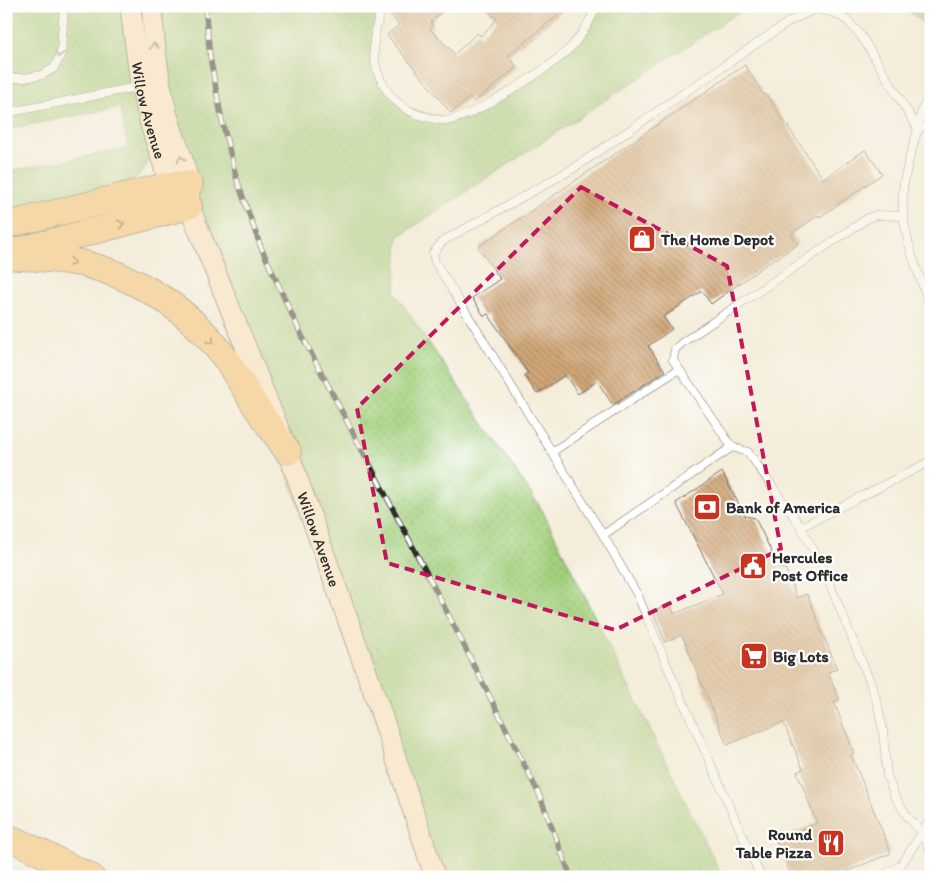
<svg xmlns="http://www.w3.org/2000/svg" width="937" height="883" viewBox="0 0 937 883" font-family="Itim,sans-serif">
  <defs>
    <pattern id="grass-dots" width="8" height="8" patternUnits="userSpaceOnUse" patternTransform="scale(1.25)"><rect width="8" height="8" fill="#a2cf7c"/><path d="M2 2h.1M6 6h.1" fill="none" stroke="#8cb26b" stroke-width="1.8" stroke-linecap="round"/></pattern>
    <pattern id="building-back-hatch" width="6" height="6" patternUnits="userSpaceOnUse" patternTransform="scale(1.25)"><rect width="6" height="6" fill="#d1a778"/><path d="M-1 5l2 2M0 0l6 6M5-1l2 2" fill="none" stroke="#aa8863"/></pattern>
  </defs>
  <rect width="100%" height="100%" fill="#fff"/>
  <filter id="ink" filterUnits="userSpaceOnUse"><feTurbulence type="fractalNoise" baseFrequency=".02" numOctaves="2"/><feDisplacementMap in="SourceGraphic" scale="10" xChannelSelector="R" yChannelSelector="G"/><feConvolveMatrix kernelMatrix="1 2 1 2 8 2 1 2 1" color-interpolation-filters="sRGB"/></filter>
  <filter id="wash" filterUnits="userSpaceOnUse"><feTurbulence type="fractalNoise" baseFrequency=".0096" numOctaves="4" result="noise"/><feDisplacementMap in="SourceGraphic" scale="20" xChannelSelector="R" yChannelSelector="G"/><feGaussianBlur stdDeviation="1.12" result="paint"/><feColorMatrix in="noise" values="0 0 0 0 0 0 0 0 0 0 0 0 0 0 0 0 0 1.4 0 .05"/><feComposite in="paint" operator="in"/></filter>
  <g filter="url(#wash)">
    <rect width="100%" height="100%" fill="#f4edda"/>
    <path fill="url(#grass-dots)" stroke="#667d54" d="M6,6H130L158,147L142,172L132,181L6,214V172L128,148L120,107L6,129Z
      M152,6H382L374,42L379,77L401,106L447,120L478,109L571,46L596,6H748L398,237L395,293L542,510L719,870L724,877H435L189,206Z
      M903,6H931V30Z"/>
    <g id="blocks">
      <path fill="url(#building-back-hatch)" d="M388,6H448L431,22L433,26L430,29L455,54L477,33L481,36L497,19L485,6H569L508,56L517,67L474,102L470,97L451,113L387,35L399,25L387,10Z
        M745,65L764,95L766,94L823,179L865,150L882,174L820,217L819,215L791,234L798,244L776,259L775,258L711,304L702,291L663,317L672,329L648,346L665,371L613,405L597,381L578,394L565,375L537,394L524,375L528,373L488,314L484,316L472,298L500,279L478,247Z
        M722,472L745,516L755,518L780,569L785,568L797,598L807,594L837,669L828,672L839,700L834,702L854,753L851,754L891,853L833,877H792L776,840L817,823L797,772L803,769L783,722L727,745L682,635L665,642L653,611L670,604L674,614L723,594L676,503Z"/>
    </g>
  </g>
  <g filter="url(#ink)">
    <use href="#blocks" fill-opacity="0" stroke="#716f68" stroke-width="1"/>
    <g fill="none" stroke-linecap="round" stroke-linejoin="round">
      <g stroke="#716f68" stroke-width="9">
        <path id="lane" d="M382,6C379,18 374,31 374,43C372,78 393,110 427,117C434,119 442,121 450,120C476,115 554,66 573,45C583,33 591,21 596,6
          M6,78H24L42,75L54,68L61,54L64,6
          M931,97C919,106 921,119 917,132C912,151 904,171 903,192C900,231 917,271 931,307
          M6,113L142,86
          M918,129L931,124
          M903,216L876,215L868,218L683,342L675,349L673,360L732,447L748,452L801,527L824,570L871,684L878,706L883,731L887,775L894,795L907,816L921,831
          M552,452L679,369
          M801,527L931,461
          M603,535L732,447
          M931,835L921,831L931,853
          M761,877L669,670L638,596L603,535L435,262L433,253L443,241L571,170L790,21L815,9L832,12L847,20L862,37L918,129
          M881,877L901,865L931,819"/>
      </g>
      <g stroke="#716f68" stroke-width="22">
        <g id="secondary">
          <path id="s1" d="M130,6L141,86L151,126L170,185L189,206L288,452L380,710L435,877"/>
          <path d="M152,6C154,46 158,85 170,124C177,147 190,172 189,197"/>
        </g>
      </g>
      <g stroke="#716f68" stroke-width="28">
        <path id="highway" d="M6,225L170,185L190,184
          M17,251L189,206
          M6,256C32,258 60,258 85,264C130,276 173,300 205,334C226,355 241,383 257,408C267,423 278,437 288,452
          M6,837L19,842L91,877"/>
      </g>
      <use href="#lane" stroke="#fff" stroke-width="8"/>
      <use href="#secondary" stroke="#fce5c4" stroke-width="20"/>
      <use href="#highway" stroke="#f8bf6c" stroke-width="26"/>
      <g stroke="#2b2b2b" stroke-width="5.5">
        <path id="rail" d="M205,6L210,57L222,121L237,180L260,245L299,330L446,610L539,794L571,877"/>
      </g>
      <use href="#rail" stroke="#fff" stroke-width="4" stroke-dasharray="11" stroke-linecap="butt"/>
    </g>
    <defs><path id="oneway-chevron" d="M-2-3.5L2.5 0L-2 3.5" fill="none" stroke-width="1.6" stroke-linecap="round" stroke-linejoin="round" transform="scale(1.25)"/></defs>
    <g stroke="#948878">
      <use href="#oneway-chevron" transform="translate(154 46) rotate(-97)"/>
      <use href="#oneway-chevron" transform="translate(181 159) rotate(-107)"/>
    </g>
    <use stroke="#a0a0a0" href="#oneway-chevron" transform="translate(59 54) rotate(105)"/>
    <g stroke="#876e48">
      <use href="#oneway-chevron" transform="translate(121 224) rotate(-14)"/>
      <use href="#oneway-chevron" transform="translate(72 262) rotate(7)"/>
      <use href="#oneway-chevron" transform="translate(211 341) rotate(53)"/>
    </g>
  </g>
  <path d="M0 0H937V883H0ZM581,187L727,266L781,549L615,630L387,563L357,408Z" fill="#f4edda" fill-opacity=".55" fill-rule="evenodd"/>
  <path fill="none" stroke="#c2185b" stroke-width="4" stroke-dasharray="10 6" stroke-linejoin="round" d="M581,187L727,266L781,549L615,630L387,563L357,408Z"/>
  <defs>
    <g id="shop-square" transform="scale(1.4375)"><rect x="-9" y="-9" width="18" height="18" rx="4" fill="#c8321e" stroke="#fff"/><path d="M-5-2.5h2.3a2.7 3.5 0 0 1 5.4 0H5L5.5 6h-11ZM-1.5-2.5h3a1.5 2.3 0 0 0-3 0Z" fill="#fff"/></g>
    <g id="bank-square" transform="scale(1.4375)"><rect x="-9" y="-9" width="18" height="18" rx="4" fill="#c8321e" stroke="#fff"/><path d="M-6-4H6V4H-6ZM0-2.3a2.3 2.3 0 1 0 0 4.6a2.3 2.3 0 1 0 0-4.6Z" fill="#fff"/></g>
    <g id="civic-square" transform="scale(1.4375)"><rect x="-9" y="-9" width="18" height="18" rx="4" fill="#c8321e" stroke="#fff"/><path d="M-.6-6.5H3V-4.5H.6V-3L4-1V1h2V6H-6V1h2V-1L-.6-3ZM-1.2 2.5V6h2.4V2.5Z" fill="#fff"/></g>
    <g id="supermarket-square" transform="scale(1.4375)"><rect x="-9" y="-9" width="18" height="18" rx="4" fill="#c8321e" stroke="#fff"/><path d="M-6-5.5h2.5l.6 2H6L4.5 2H-2.5L-4.4-4H-6ZM-1.5 3.2a1.3 1.3 0 1 0 .1 0ZM3 3.2a1.3 1.3 0 1 0 .1 0Z" fill="#fff"/></g>
    <g id="restaurant-square" transform="scale(1.4375)"><rect x="-9" y="-9" width="18" height="18" rx="4" fill="#c8321e" stroke="#fff"/><path d="M-5-6h1v4h1v-4h1v4h1v-4h1v5L-1.5 .5V6h-2V.5L-5-1ZM5-6V6H3V1.5H1.5Q1.5-4 5-6Z" fill="#fff"/></g>
  </defs>
  <g fill-rule="evenodd">
    <use href="#shop-square" x="642" y="239"/>
    <use href="#bank-square" x="707" y="507"/>
    <use href="#civic-square" x="753" y="566"/>
    <use href="#supermarket-square" x="754" y="656"/>
    <use href="#restaurant-square" x="831" y="843"/>
  </g>
  <g text-anchor="middle" stroke-width="4.5" stroke-linejoin="round" paint-order="stroke">
    <g font-size="16" fill="#2b2b2b" stroke="#fff">
      <text dy="6" stroke="none"><textPath href="#s1" startOffset="106">Willow Avenue</textPath></text>
      <text dy="6" stroke="none"><textPath href="#s1" startOffset="570">Willow Avenue</textPath></text>
    </g>
    <g font-size="16" font-weight="bold" fill="#2b2b2b" stroke="#fff" text-anchor="start">
      <text x="661" y="245">The Home Depot</text>
      <text x="726" y="513">Bank of America</text>
      <text x="772" y="563">Hercules<tspan x="772" dy="18">Post Office</tspan></text>
      <text x="773" y="662">Big Lots</text>
      <text x="812" y="840" text-anchor="end">Round<tspan x="812" dy="18">Table Pizza</tspan></text>
    </g>
  </g>
  <rect width="937" height="883" fill="none" stroke="#fff" stroke-width="25"/>
</svg>
